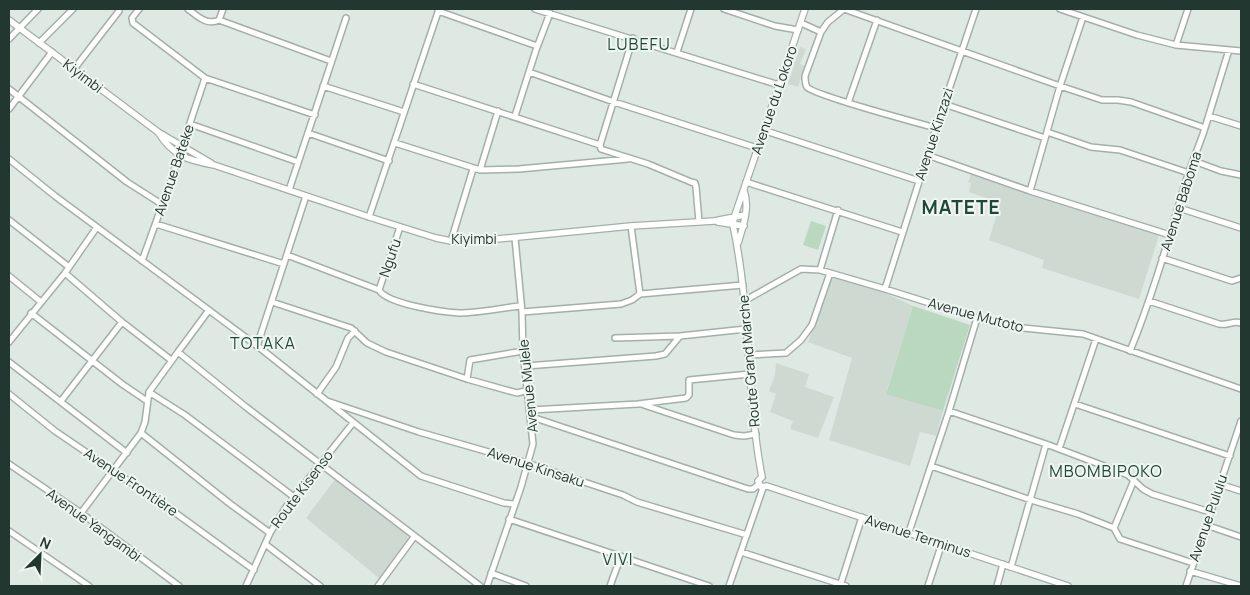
<svg xmlns="http://www.w3.org/2000/svg" width="1250" height="595" viewBox="0 0 1250 595" font-family="Manrope,sans-serif">
  <rect width="100%" height="100%" fill="#dfe9e4"/>
  <path fill="#ced9d2" d="M800,47L806,49L800,64L805,66L798,87L788,84Z
    M971,174L1062,205L1159,235L1139,299L1042,268L1044,260L989,240L997,213L988,210L992,200L969,192L971,183L968,182Z
    M831,276L883,292L913,306L886,393L943,411L936,436L920,432L910,466L829,440L852,358L808,342Z
    M776,363L809,374L805,387L834,397L818,438L790,429L793,421L770,412L776,394L769,391L775,375Z
    M336,478L406,533L409,540L380,579L306,518Z"/>
  <path fill="#bad8bf" d="M811,221L826,226L818,250L803,245Z
    M913,306L970,325L943,411L886,394Z"/>
  <g fill="none" stroke-linecap="round" stroke-linejoin="round">
    <g stroke="#a3b0aa" stroke-width="8">
      <path id="minor" d="M139,9L132,18L133,23L205,78L315,115
        M188,9C197,16 207,26 219,20L331,61
        M535,9L779,85
        M724,9L775,26L798,30
        M1060,9L1137,35L1176,45L1241,51
        M438,11L537,46
        M219,20L223,9
        M801,23L821,32L828,22L844,9L1060,86L1102,100H1118L1131,102L1205,128
        M821,32L805,76C805,80 805,84 807,87C813,95 918,123 936,128
        M9,39L38,9
        M39,43L73,9
        M1176,45L1188,9
        M677,52L691,9
        M74,69L119,11
        M529,72L614,102L757,148
        M413,84L600,145L601,149L604,150L648,164L691,182L695,183L696,187L699,222
        M323,86L404,112
        M9,89L127,182L163,205
        M848,103L877,20
        M944,104L1045,138
        M9,109L52,52
        M515,116L536,50L550,13
        M1209,116L1241,126
        M190,124L298,162
        M763,130L919,181
        M1047,132L1091,147L1120,150L1189,173
        M308,133L389,161
        M395,143L480,170L519,169L628,159
        M600,145L633,38
        M927,155L1030,191L1170,235
        M9,159L55,196L260,348L421,476L504,503L514,504
        M1194,161L1221,171L1241,175
        M480,170L498,111
        M746,182L902,232
        M289,190L346,18
        M1030,191L1060,86L1083,17
        M1179,208L1241,228
        M369,217L439,9
        M9,220L69,267
        M156,224L284,264
        M631,226L640,294
        M451,241L473,169
        M287,255L379,290C387,304 442,312 459,313C479,313 501,308 520,306
        M1162,258L1232,281L1241,278
        M142,261L169,186L205,78
        M820,270L838,210
        M65,273L122,322L171,360
        M9,276L41,302
        M885,289L936,128L976,9
        M379,290L400,227
        M744,301L801,269L820,270L885,289L977,318L1014,327L1083,334L1241,389
        M1149,301L1219,324C1227,326 1234,320 1241,323
        M272,302L351,328L367,343L386,352L467,379L517,393L529,390
        M522,312L621,304L632,300L640,294L743,285
        M31,313L122,384L147,401
        M615,338L680,336
        M9,342L65,273L97,227
        M257,346L306,196
        M1130,351C1152,297 1168,241 1185,184C1190,167 1197,151 1203,134C1212,106 1220,78 1229,50
        M178,352L209,310
        M749,355L786,353L801,340L812,325L830,273
        M9,362L127,453
        M526,366L656,356L665,354L680,336L746,329
        M467,379L470,360L523,351
        M149,392L185,415L294,497
        M9,394L55,431L177,514L254,570
        M317,394L336,367L348,338L355,331
        M61,401L122,322
        M327,401L419,432L527,463L623,495L637,502L747,535
        M1075,404L1230,456
        M644,405L734,435L744,436L756,434
        M531,410L638,404L686,398L689,395V380L750,374
        M949,411L1046,444L1128,475L1143,489L1152,494L1210,512
        M532,417L748,489H753L759,484
        M141,433L229,503L270,533
        M1059,449L1096,339
        M9,464L81,513L179,586
        M931,466L1031,500L1078,514L1114,528
        M1134,480L1114,528L1120,539L1193,563
        M1219,484L1241,491
        M81,513L141,433L145,422L149,392L178,352L246,407L480,586
        M509,519L709,586
        M1206,525L1241,537
        M9,531L89,586
        M909,532L949,411L977,318
        M265,544L320,586
        M741,552L846,586
        M1011,567L1046,444
        M1190,571L1241,586
        M491,573L526,586
        M246,586L270,533L286,507L353,423
        M378,586L414,537
        M487,586L521,487L533,444L523,351L522,312L515,238
        M610,586L621,556
        M729,586L763,488
        M840,586L862,517
        M928,586L942,543
        M997,586L1003,564
        M1186,586L1241,421"/>
    </g>
    <g stroke="#a3b0aa" stroke-width="8">
      <path id="tertiary" d="M9,20L158,132L211,163
        M158,132C173,156 187,160 214,165L369,217L436,238L451,241H476L631,226L714,221L745,215
        M718,222L744,226
        M738,243C743,227 750,207 744,191
        M762,477C746,394 751,308 733,225L734,218L805,9
        M762,477L758,481L761,487L767,486L1068,586"/>
    </g>
    <use href="#minor" stroke="#fff" stroke-width="5"/>
    <use href="#tertiary" stroke="#fff" stroke-width="5.5"/>
  </g>
  <g text-anchor="middle" stroke-width="4" stroke-linejoin="round" paint-order="stroke">
    <g font-size="14" fill="#22372f" stroke="#eff6f2">
      <text transform="translate(83 76) rotate(37)" y="5">Kiyimbi</text>
      <text transform="translate(774 100) rotate(-71)" y="5">Avenue du Lokoro</text>
      <text transform="translate(934 134) rotate(-72)" y="5">Avenue Kinzazi</text>
      <text transform="translate(174 170) rotate(-71)" y="5">Avenue Bateke</text>
      <text transform="translate(1181 201) rotate(-72)" y="5">Avenue Baboma</text>
      <text x="474" y="244">Kiyimbi</text>
      <text transform="translate(390 258) rotate(-71)" y="5">Ngufu</text>
      <text transform="translate(976 315) rotate(15)" y="5">Avenue Mutoto</text>
      <text transform="translate(749 361) rotate(-95)" y="5">Route Grand Marche</text>
      <text transform="translate(528 386) rotate(-96)" y="5">Avenue Mulele</text>
      <text transform="translate(536 467) rotate(18)" y="5">Avenue Kinsaku</text>
      <text transform="translate(131 482) rotate(34)" y="5">Avenue Frontière</text>
      <text transform="translate(302 489) rotate(-53)" y="5">Route Kisenso</text>
      <text transform="translate(1208 518) rotate(-71)" y="5">Avenue Pululu</text>
      <text transform="translate(94 525) rotate(36)" y="5">Avenue Yangambi</text>
      <text transform="translate(918 536) rotate(18)" y="5">Avenue Terminus</text>
    </g>
    <g font-size="16" letter-spacing="1" fill="#204739" stroke="#eff6f2">
      <text x="639" y="50">LUBEFU</text>
      <text x="263" y="349">TOTAKA</text>
      <text x="1106" y="477">MBOMBIPOKO</text>
      <text x="618" y="565">VIVI</text>
    </g>
    <g font-size="19" font-weight="bold" letter-spacing="1" fill="#204739" stroke="#eff6f2">
      <text x="961" y="214">MATETE</text>
    </g>
  </g>
  <rect width="1250" height="595" fill="none" stroke="#22372f" stroke-width="20"/>
  <g transform="translate(40 555) rotate(24)" stroke="#eff6f2" stroke-width="4" paint-order="stroke">
  <path d="M0-4L9 19L0 12L-9 19Z" fill="#22372f"/>
  <text y="-8" font-size="14" font-weight="bold" text-anchor="middle" fill="#22372f">N</text>
  </g>
</svg>
